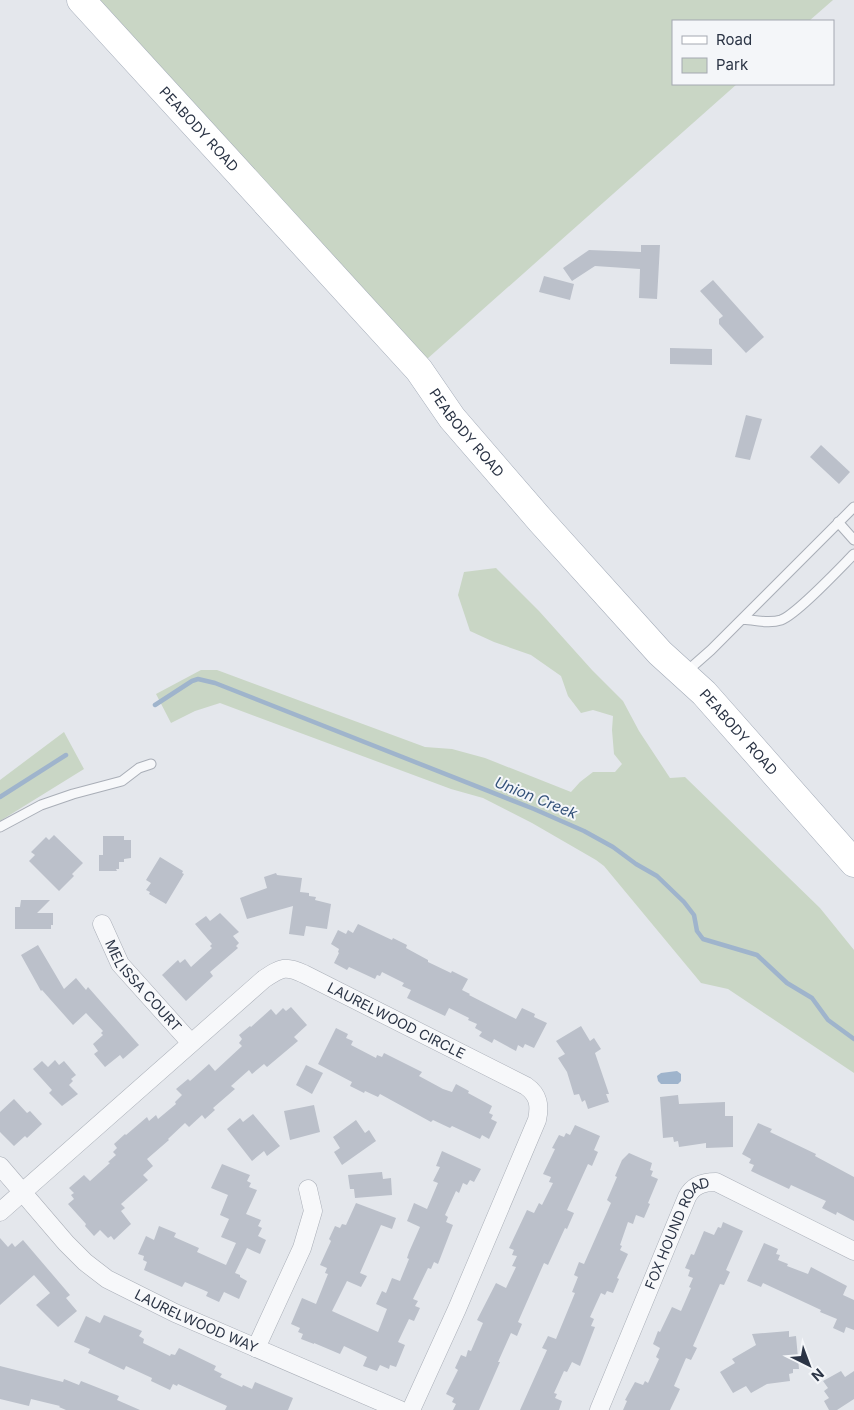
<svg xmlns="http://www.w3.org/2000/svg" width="854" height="1410" viewBox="0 0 854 1410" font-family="Inter,sans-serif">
  <rect width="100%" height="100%" fill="#e4e7ec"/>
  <path fill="#c9d6c5" d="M100,0H833L809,21H673V84H737L427,359Z
    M496,568L539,611L592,670L623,701L639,731L670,778L685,777L820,908L854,950V1073L728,989L701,983L604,866L596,860L532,823L483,798L451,789L220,703L195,711L171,723L156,694L201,670H217L425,747L452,749L485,758L571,792L580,782L593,772H615L622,764L614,754L612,730L613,716L593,710L581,713L568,696L561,676L531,655L494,642L470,631L458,595L464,572Z
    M64,732L84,769L0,821V780Z"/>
  <path fill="#9fb4cc" d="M677,1071L681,1074V1081L678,1084H661L658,1081L657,1076L661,1073Z"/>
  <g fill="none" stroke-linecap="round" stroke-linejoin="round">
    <path stroke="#9fb4cc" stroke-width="4.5" d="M155,705L192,681L198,679L215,683L534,809L584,831L613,847L636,864L657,876L684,902L694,915L697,931L703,939L757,955L787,983L812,998L828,1020L854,1039
      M0,797L66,755"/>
  </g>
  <path fill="#bbc0ca" d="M641,245H660L657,299L639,298L640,269L595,266L572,281L563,268L589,250L641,252Z
    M544,276L574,284L570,300L539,292Z
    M713,280L764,337L746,353L719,324V319L723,316L700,291Z
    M670,348L712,349V365L670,364Z
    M746,415L762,419L750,460L735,457Z
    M821,445L850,472L839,484L810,457Z
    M54,835L83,863L72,874L74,876L59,891L29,861L35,855L31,852L46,837L49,840Z
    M103,836H124V840H131V858L124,859V862H119V869H116L117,871H99V855H103Z
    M160,857L183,871L182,873L184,874L166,904L149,894L150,892L146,890L151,883L146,880Z
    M276,873L277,875L302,878L300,892L309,893V896L316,897L315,900L331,904L327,929L306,926L304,936L289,934L293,906L247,919L240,898L267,888L264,877Z
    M21,900H50L37,913H53V925H51V929H15V907H20Z
    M220,913L239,932L233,936L239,943L236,946L238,948L210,972L213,976L186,1001L162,975L178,960L180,963L185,959L191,967L212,948L210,946L212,944L195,924L206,916L210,921Z
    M358,924L392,940L393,938L407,945L406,948L428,960V962L451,973L452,971L468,979L462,990L470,994L469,995L516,1019L522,1008L535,1014L534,1017L547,1023L534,1048L525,1044L523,1048L518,1045L516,1051L494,1039L492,1043L479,1036L482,1032L475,1028L477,1024L468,1020L469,1018L449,1008L445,1016L407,998L411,990L402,986L404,983L382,972L380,976L377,975L375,979L349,967L347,970L334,963L339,953L338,952L339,949L331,944L338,930L346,934L348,930L353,933Z
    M38,945L64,989L76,978L86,990L88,987L139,1045L123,1059L120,1055L105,1067L94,1054L98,1051L93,1044L103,1035L101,1033L103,1031L86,1013L73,1025L42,990L41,991L21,955Z
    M291,1007L307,1025L294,1037L298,1041L267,1067L264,1064L252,1074L249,1070L231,1086L235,1089L213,1108L215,1110L205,1119L202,1115L189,1127L185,1123L168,1139L169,1140L147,1159L153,1166L143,1175L148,1180L121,1204L125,1208L121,1211L131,1224L114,1240L111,1236L108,1238L100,1230L94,1236L85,1226L86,1224L68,1204L74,1199L71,1195L74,1193L69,1188L84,1175L90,1181L110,1163L108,1162L116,1155L113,1152L117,1148L114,1144L125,1134L126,1135L147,1117L149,1121L156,1115L158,1119L176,1104L175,1102L182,1095L176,1089L188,1079L190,1081L209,1064L215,1071L242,1046L239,1043L242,1039L239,1035L250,1026L251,1027L271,1009L276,1015L283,1008L286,1011Z
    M581,1026L590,1041L594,1038L601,1049L595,1053L609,1094H606L609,1102L588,1109L585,1100L582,1102L579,1094L574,1095L567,1072L558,1058L565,1054L556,1041Z
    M336,1028L348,1034L346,1038L353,1041L351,1045L376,1058L377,1055L382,1057L384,1053L422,1072L419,1076L443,1089L452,1092L456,1084L469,1091L468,1093L492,1106L489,1113L493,1115L491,1119L497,1122L489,1139L482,1135L480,1139L452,1126L450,1128L433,1120L431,1122L380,1094L378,1097L365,1091L364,1093L350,1086L352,1082L318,1064Z
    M55,1060L59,1065L64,1061L76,1075L71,1079L73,1081L69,1085L78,1094L62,1106L49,1093L52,1090L33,1069L42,1061L48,1067Z
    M306,1065L323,1073L312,1094L296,1085Z
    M678,1095L679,1104L725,1102V1116H733V1147L706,1148V1143L679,1147L678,1141L674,1142L673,1137L663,1138L660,1097Z
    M14,1099L27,1113L30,1111L42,1124L27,1138L25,1136L14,1146L0,1132V1112Z
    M314,1105L320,1132L290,1140L284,1111Z
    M253,1114L280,1146L267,1156L264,1151L252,1161L227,1129L240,1118L243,1122Z
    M356,1120L365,1133L369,1130L376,1141L342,1165L334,1152L340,1148L333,1137Z
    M758,1123L772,1129L770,1132L816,1154L815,1156L854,1177V1221L837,1212L836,1215L822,1208L826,1201L791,1185L789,1189L751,1171L754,1165L749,1163L751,1159L742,1154Z
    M575,1125L600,1136L594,1150L598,1152L592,1166L588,1164L567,1210L574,1213L567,1229L565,1228L548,1265L544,1263L518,1322L522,1324L517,1336L511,1333L498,1362H500L479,1410H453L456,1404L452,1402L454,1398L446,1394L458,1370L455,1368L461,1355L466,1357L468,1350L471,1351L483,1323L477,1320L496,1283L506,1288L516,1267L512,1266L517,1256L512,1255L514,1250L509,1248L527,1210L534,1213L539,1203L542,1205L553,1183L549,1182L551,1177L543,1174L555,1149L552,1148L559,1135L564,1137L566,1133L570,1135Z
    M442,1151L481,1169L474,1182L470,1180L467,1185L463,1183L459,1193L456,1191L445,1215L448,1217L446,1222L453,1225L438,1264L434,1262L431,1269L428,1268L413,1299L418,1301L415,1306L420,1308L414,1321L409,1319L398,1342L405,1345L396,1367L390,1365L389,1369L380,1365L377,1371L363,1366L367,1357L344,1346L340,1354L314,1343V1344L301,1339L303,1334L298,1332L300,1328L291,1324L302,1298L316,1304L328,1274L325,1273L327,1268L320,1265L331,1241L329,1239L335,1226L340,1228L342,1224L346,1225L356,1203L396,1218L392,1229L381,1225L360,1273L367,1276L361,1287L347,1281L332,1311L378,1332L387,1309L376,1304L382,1291L386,1293L392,1278L400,1281L409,1259L407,1258L409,1252L420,1227L407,1221L414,1203L427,1209L438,1183L433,1181L440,1167L436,1166Z
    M629,1153L652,1163L650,1170L653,1171L651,1176L658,1179L648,1203L650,1204L644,1218L636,1215L633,1224L628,1222L620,1245L622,1246L620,1250L628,1254L617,1278L619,1279L613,1293L607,1291L605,1295L601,1293L590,1317L594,1319L591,1326L595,1327L580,1366L572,1362L567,1372L564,1371L554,1393L557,1394L555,1398L562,1401L559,1410H520L547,1350L542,1348L548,1336L556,1339L575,1293L572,1292L578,1277L574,1275L579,1262L584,1264L611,1203L607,1200L617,1177L615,1176L622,1160Z
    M222,1164L250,1175L247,1181L251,1183L249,1187L257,1190L246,1214L261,1220L258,1226L262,1228L258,1236L266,1240L260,1254L247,1248L235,1273L240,1275V1277L247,1281L239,1299L224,1292L219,1302L206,1296L208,1292L185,1282L182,1287L144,1270L147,1262L143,1260L144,1256L138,1254L146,1236L154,1240L159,1226L176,1233L174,1237L199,1248L197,1252L226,1265L236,1243L221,1237L229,1219L220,1215L228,1195L211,1188Z
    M382,1172L383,1179L391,1178L392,1195L355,1198L354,1189H350L348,1175Z
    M723,1222L743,1231L726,1270L730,1272L724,1285L720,1284L693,1346L697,1348L691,1360L686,1358L674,1386L680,1389L670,1410H623L627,1401L625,1400L635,1382L643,1385L645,1381L648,1383L659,1359L656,1357L660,1348L653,1344L658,1331L660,1332L672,1307L681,1311L691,1288L689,1287L693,1278L688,1276L690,1270L685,1268L691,1254L694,1255L704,1231L714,1235L718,1227L721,1228Z
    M0,1238L8,1247L12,1243L15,1247L23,1240L70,1295L66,1298L77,1311L58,1327L36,1305L50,1293L34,1275L0,1305Z
    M764,1243L778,1249L776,1254L780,1255L778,1260L788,1264L787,1266L808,1274L811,1267L847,1286L843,1295L854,1300V1330L846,1327L844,1333L833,1328L837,1319L820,1312L821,1310L763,1283L761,1287L747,1281Z
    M104,1315L142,1331L139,1336L144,1339L143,1343L170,1356L171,1354L175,1355L179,1348L216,1366L214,1370L222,1374L220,1377L242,1387L243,1385L252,1389L255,1382L293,1398L288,1410H225L227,1406L178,1384L177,1386L173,1384L170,1390L151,1381L152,1378L126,1366L124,1370L88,1353L90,1349L74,1342L86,1316L100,1323Z
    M789,1331V1337L796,1336L799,1369H793V1373L789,1374L790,1381L767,1384L751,1393L746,1386L733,1393L720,1372L735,1363L732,1359L756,1345L752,1334Z
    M0,1366L63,1382L64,1379L79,1385L81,1381L119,1396L117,1400L140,1410H66L59,1407L60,1406L31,1399L29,1406L0,1399Z
    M841,1371L845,1377L854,1371V1399L837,1410H829L824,1401L829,1398L824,1391L828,1388L823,1381Z"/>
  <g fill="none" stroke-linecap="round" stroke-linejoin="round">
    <g stroke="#a9aeb7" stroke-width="11">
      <path id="lane" d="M838,522L854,540
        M742,619C754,620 769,624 781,620C797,614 840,568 854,554
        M686,672L711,650L854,507
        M0,827L41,805L73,794L122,781L139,768L151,764"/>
    </g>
    <g stroke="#a9aeb7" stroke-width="19">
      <g id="street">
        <path id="s1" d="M102,924L120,964L190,1042"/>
        <path id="s2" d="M0,1166L66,1243L85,1262L107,1279L175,1313L400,1410"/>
        <path id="s3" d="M0,1212L264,979C281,968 285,965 304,974L526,1086C539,1095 540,1106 537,1120L457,1309L411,1410"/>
        <path d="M256,1348L302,1248L313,1211L308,1189"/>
        <path id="s4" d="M599,1410L687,1197C693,1185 703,1182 716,1182L854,1251"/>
      </g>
    </g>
    <g stroke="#a3abb8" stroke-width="29">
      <g id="primary">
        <path id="s5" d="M81,0L419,370L452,418L541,521L660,653L704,693L854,863"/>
      </g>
    </g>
    <use href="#lane" stroke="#f7f8fa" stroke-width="9"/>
    <use href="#street" stroke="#f7f8fa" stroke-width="18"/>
    <use href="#primary" stroke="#fff" stroke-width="28"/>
  </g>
  <g text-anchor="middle" stroke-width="4" stroke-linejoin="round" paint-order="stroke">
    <g font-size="14" fill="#2b3445" stroke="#f4f6f9">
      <text dy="5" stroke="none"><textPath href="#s5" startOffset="175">PEABODY ROAD</textPath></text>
      <text dy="5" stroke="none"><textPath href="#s5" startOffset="580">PEABODY ROAD</textPath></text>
      <text dy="5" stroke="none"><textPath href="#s5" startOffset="985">PEABODY ROAD</textPath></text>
      <text dy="5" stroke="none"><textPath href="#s1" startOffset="75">MELISSA COURT</textPath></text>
      <text dy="5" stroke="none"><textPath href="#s3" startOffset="499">LAURELWOOD CIRCLE</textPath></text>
      <text dy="5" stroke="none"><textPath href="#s4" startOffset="195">FOX HOUND ROAD</textPath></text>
      <text dy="5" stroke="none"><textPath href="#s2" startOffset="255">LAURELWOOD WAY</textPath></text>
    </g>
    <g font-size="15" font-style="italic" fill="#34527a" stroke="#f4f6f9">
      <text transform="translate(536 798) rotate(22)" y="5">Union Creek</text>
    </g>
  </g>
  <rect x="672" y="20" width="162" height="65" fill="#f4f6f9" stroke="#a4a8b1"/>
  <rect x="682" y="36" width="25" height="8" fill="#ffffff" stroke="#a4a8b1"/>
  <text x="716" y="45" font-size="15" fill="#2b3445">Road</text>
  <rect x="682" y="58" width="25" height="15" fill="#c9d6c5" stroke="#a4a8b1"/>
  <text x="716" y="70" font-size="15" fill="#2b3445">Park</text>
  <g transform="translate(809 1365) rotate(138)" stroke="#f4f6f9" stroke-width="4" paint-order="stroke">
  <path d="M0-4L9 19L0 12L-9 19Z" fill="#2b3445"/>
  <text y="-8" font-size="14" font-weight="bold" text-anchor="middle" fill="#2b3445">N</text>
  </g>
</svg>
